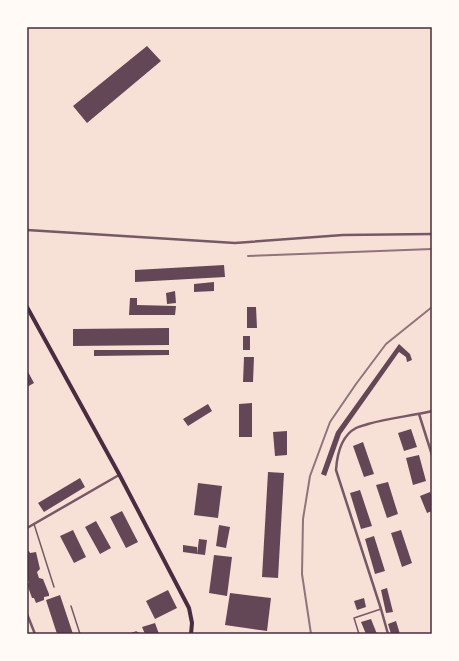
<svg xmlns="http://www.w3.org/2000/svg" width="459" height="661" viewBox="0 0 459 661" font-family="'DejaVu Sans',sans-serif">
  <rect width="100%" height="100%" fill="#f7e1d7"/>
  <path fill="#644757" d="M147,46L161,61L87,123L73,106Z
    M224,265L225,277L135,282V270Z
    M214,282V291L194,292V284Z
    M175,291L176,303L167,304L166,293Z
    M130,298H137V305L176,306L175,315H129Z
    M247,307H256L257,328H247Z
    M169,328V345L73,346V329Z
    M243,336H250V350H243Z
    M399,344L410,354L412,360L407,362L406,357L399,352L341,434L326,476L321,474L336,432Z
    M94,350H169V355L94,356Z
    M244,357H254L253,382H243Z
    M27,370L34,383L27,387Z
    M252,403V437H239V404Z
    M208,404L212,411L188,426L183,419Z
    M411,429L417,447L404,451L398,433Z
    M287,431V455L275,456L273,432Z
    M363,442L374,474L364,477L353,446Z
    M419,455L426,481L413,485L406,458Z
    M268,472L284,473L278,578L262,577Z
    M80,478L85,487L44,512L38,503Z
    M388,482L398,514L387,518L376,485Z
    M198,483L222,486L218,518L194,515Z
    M360,490L372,526L361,529L350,493Z
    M430,492L432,497V511L427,513L420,496Z
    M122,511L138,542L126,548L110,517Z
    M96,521L111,548L100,554L85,527Z
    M219,525L230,527L226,548L216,546Z
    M73,530L86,557L74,563L60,536Z
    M401,530L412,563L402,567L391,533Z
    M374,536L385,571L375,574L365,539Z
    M199,539L207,540L205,555L197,554Z
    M183,545L197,547V554L183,552Z
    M27,551H29L30,553L36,552L40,569L37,572L39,578L43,579L49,594V596L44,597V600L36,603L34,598H32L27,584L29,583L27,576Z
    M214,555L232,557L227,596L209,593Z
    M387,588L393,612L386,613L381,590Z
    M168,590L177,608L155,619L146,601Z
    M230,593L271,598L267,631L225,625Z
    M60,595L73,634H57L46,600Z
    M364,598L366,607L357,610L354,601Z
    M371,619L377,634H366L361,622Z
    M396,621L400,634H391L388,624Z
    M155,623L159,634H145L142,627Z"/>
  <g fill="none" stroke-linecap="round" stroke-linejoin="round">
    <path stroke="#755966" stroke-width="1.5" d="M34,524L54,587
      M71,606L80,634
      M130,634L136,632L140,634
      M359,634L354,618L381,609"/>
    <path stroke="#755966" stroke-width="2.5" d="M27,230L235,243L343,235L432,234
      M419,414L432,455
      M27,528L119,475
      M27,614L35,634
      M388,634L381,609L336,470C337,455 341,436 356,428C360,426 365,425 368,424C389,418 411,416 432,411"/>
    <path stroke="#4a2c40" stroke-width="4" d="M27,307L119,474L189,608L192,623L191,634"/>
    <path stroke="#8f747c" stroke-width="2" d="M248,256L432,249
      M311,634L302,574L303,519L310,476L330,422L356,384L386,344L432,307"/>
  </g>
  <rect width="459" height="661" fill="none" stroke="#fffaf5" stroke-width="56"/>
  <rect x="28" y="28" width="403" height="605" fill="none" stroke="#4a2c40" stroke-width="1.5"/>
</svg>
